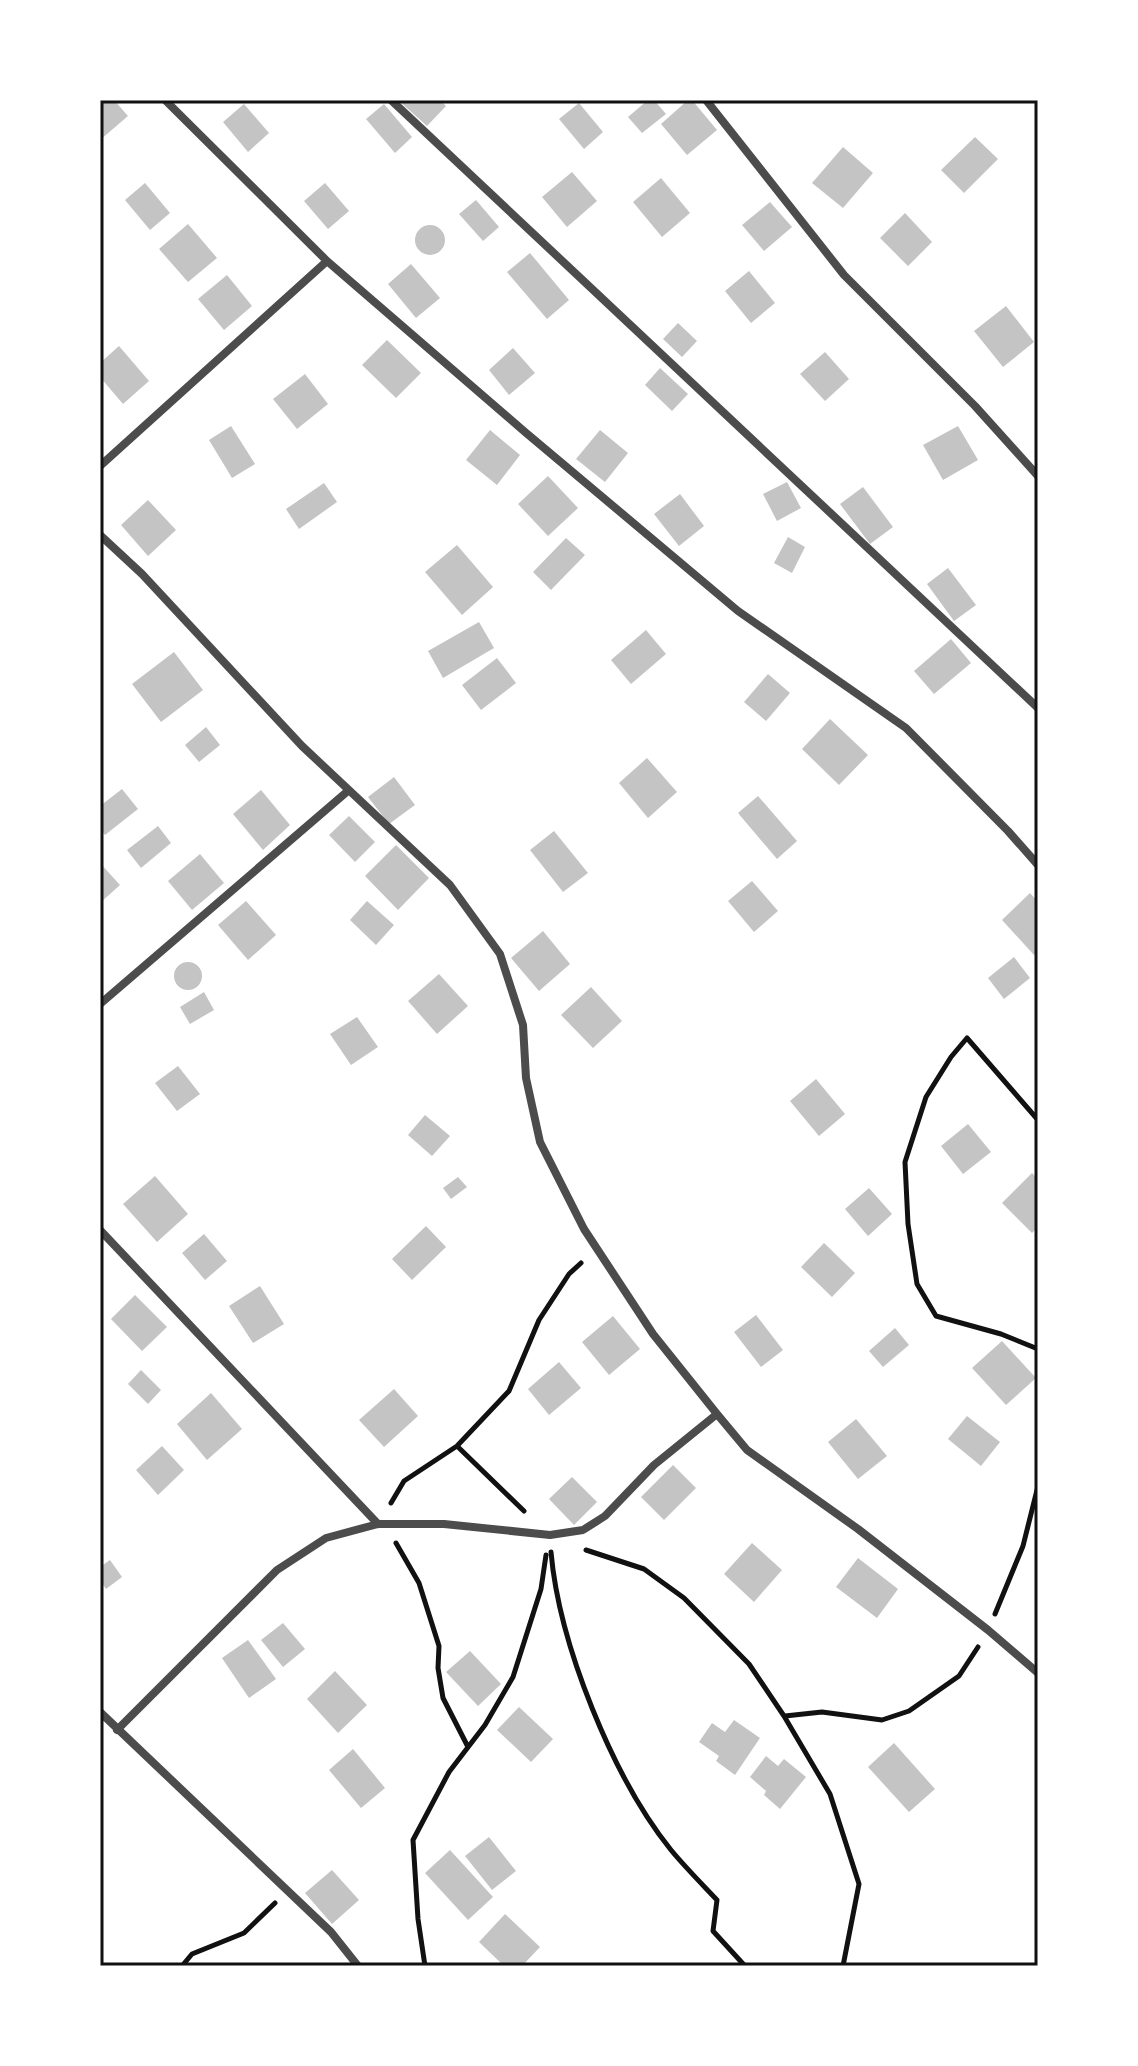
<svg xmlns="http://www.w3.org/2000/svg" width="1138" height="2066" viewBox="0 0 1138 2066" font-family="'Alegreya Sans',sans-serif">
  <rect width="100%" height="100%" fill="#fff"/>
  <path fill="#c4c4c4" d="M100,100H114L128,116L100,140Z
    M398,100H440L446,106L427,126Z
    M648,100H654L666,114L642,133L628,117Z
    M688,100H692L717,130L687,155L661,124Z
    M579,103L603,132L584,149L559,119Z
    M244,104L269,133L248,152L223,122Z
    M384,104L412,137L395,153L366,119Z
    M975,137L998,159L964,193L941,170Z
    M843,147L873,173L843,208L812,183Z
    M572,172L597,201L567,227L542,197Z
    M661,178L690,213L662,237L633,202Z
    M145,183L170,213L150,230L125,200Z
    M325,183L349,211L328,229L304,201Z
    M476,200L499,227L483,241L459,214Z
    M770,202L792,227L764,251L742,225Z
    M905,213L932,242L908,266L880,238Z
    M188,224L217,258L188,282L159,249Z
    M415 240a15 15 0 1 1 30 0a15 15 0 1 1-30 0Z
    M530,253L569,300L547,319L507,272Z
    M411,264L440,298L416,318L388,284Z
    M749,271L775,303L751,323L725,291Z
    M227,275L252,306L224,330L198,299Z
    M1006,306L1034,342L1003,367L974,331Z
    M678,323L697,341L682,357L663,339Z
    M387,340L421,373L396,398L362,365Z
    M119,346L149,381L123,404L100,377V363Z
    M513,348L535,373L509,395L489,370Z
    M825,352L849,379L825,401L800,374Z
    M660,368L688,394L672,411L645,385Z
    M305,374L328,404L297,429L273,399Z
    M231,426L255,464L232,478L209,440Z
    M958,426L978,460L943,480L923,445Z
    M490,430L520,455L497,485L466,460Z
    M600,430L628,453L605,482L576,459Z
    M548,476L578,508L548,536L518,504Z
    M787,482L801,508L777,521L763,494Z
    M324,483L337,502L299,529L286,509Z
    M863,487L893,527L870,544L840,504Z
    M680,494L704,526L679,546L654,514Z
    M148,500L176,530L148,556L121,525Z
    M788,537L805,547L792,573L774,563Z
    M566,538L585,555L551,590L533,572Z
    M457,545L493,587L462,615L425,572Z
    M948,568L976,605L954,621L927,584Z
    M479,622L494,648L443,678L428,651Z
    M646,630L666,654L631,684L611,660Z
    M951,639L971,663L934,694L914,671Z
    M174,652L203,690L161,722L132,684Z
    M497,658L516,683L481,710L462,685Z
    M768,674L790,693L766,721L744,702Z
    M830,719L868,755L839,785L802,749Z
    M206,727L220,745L199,762L185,745Z
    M647,758L677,792L648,818L619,783Z
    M394,777L415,805L389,824L368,797Z
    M122,789L138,809L105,835L100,829V806Z
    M261,790L290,825L263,850L233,814Z
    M758,796L797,841L777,859L738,813Z
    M349,816L375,842L355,862L329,835Z
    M158,826L171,843L141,868L127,850Z
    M554,831L588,873L563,892L530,850Z
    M396,845L429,878L398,910L365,876Z
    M200,854L224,883L192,910L168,881Z
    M100,863L120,885L100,903Z
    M752,881L778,911L754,932L728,901Z
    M1030,893L1038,902V951L1034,955L1002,920Z
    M246,901L276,935L248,960L218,925Z
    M367,901L394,925L376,945L350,920Z
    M543,931L570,964L539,991L511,958Z
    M1014,957L1030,978L1004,999L988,978Z
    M174 976a14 14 0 1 1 28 0a14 14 0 1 1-28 0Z
    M439,974L468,1006L437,1034L408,1001Z
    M591,987L622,1021L593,1048L561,1015Z
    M204,992L214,1010L190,1024L180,1007Z
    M357,1017L378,1047L351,1065L330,1034Z
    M178,1066L200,1094L177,1111L155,1083Z
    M816,1079L845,1114L819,1136L790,1101Z
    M425,1115L450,1136L432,1156L408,1135Z
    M968,1124L991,1152L963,1174L941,1146Z
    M1032,1173L1038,1179V1227L1032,1233L1002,1203Z
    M155,1176L188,1214L157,1242L123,1204Z
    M458,1177L467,1187L451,1199L443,1188Z
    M869,1188L892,1214L868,1236L845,1209Z
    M426,1226L446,1247L412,1280L392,1259Z
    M204,1234L227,1261L205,1280L182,1253Z
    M824,1243L855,1273L832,1297L801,1267Z
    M260,1286L284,1324L253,1343L229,1306Z
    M135,1295L167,1327L142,1351L111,1319Z
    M756,1315L783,1350L761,1367L734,1332Z
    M613,1316L640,1349L609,1375L582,1342Z
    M895,1328L909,1345L883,1367L869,1351Z
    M1002,1341L1036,1378L1006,1405L972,1368Z
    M559,1362L581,1388L549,1415L528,1389Z
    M141,1370L161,1390L148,1404L128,1384Z
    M394,1389L418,1416L384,1447L359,1420Z
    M211,1393L242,1429L207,1460L177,1424Z
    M967,1416L1000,1442L981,1466L948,1439Z
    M856,1419L887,1456L858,1479L828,1442Z
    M162,1446L184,1470L158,1495L136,1470Z
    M673,1465L696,1488L664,1520L641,1497Z
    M572,1477L597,1502L574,1525L549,1499Z
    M752,1543L782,1570L754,1602L724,1574Z
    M858,1558L898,1589L877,1618L836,1587Z
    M110,1560L122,1577L106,1589L100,1580V1567Z
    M283,1623L305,1649L283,1667L261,1640Z
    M248,1640L276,1679L249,1698L222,1658Z
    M470,1651L501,1684L478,1706L446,1672Z
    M335,1671L367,1705L338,1733L307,1699Z
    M519,1707L553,1739L531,1762L497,1730Z
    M734,1720L760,1738L735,1775L716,1761L719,1756L699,1742L712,1723L725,1732Z
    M894,1743L935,1789L909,1812L868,1767Z
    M353,1749L385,1788L361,1808L329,1770Z
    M766,1756L778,1766L784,1759L806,1777L780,1809L764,1795L766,1791L750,1777Z
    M489,1837L516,1871L492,1890L465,1856Z
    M450,1850L493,1897L468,1920L425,1873Z
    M332,1870L359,1900L332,1924L305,1893Z
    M505,1914L540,1947L522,1966H504L479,1942Z"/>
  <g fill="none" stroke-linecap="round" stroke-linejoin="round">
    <path stroke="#111" stroke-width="5" d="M1038,1120L967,1038L951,1057L926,1097L905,1162L908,1224L917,1284L936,1316L1001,1334L1038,1349
      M457,1446L524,1511
      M391,1503L404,1481L457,1446L509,1391L539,1320L569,1274L581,1263
      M396,1543L419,1583L439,1646L438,1668L443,1698L468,1747
      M586,1550L644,1569L684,1598L749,1664L784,1716L830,1794L859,1884L843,1966
      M551,1552C559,1644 613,1778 671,1850C685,1867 701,1883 717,1900L713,1931L745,1966
      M995,1614L1023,1546L1038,1486
      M785,1716L822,1712L882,1720L909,1711L959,1676L978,1647
      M182,1966L192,1954L244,1933L275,1903
      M425,1966L418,1919L413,1840L449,1772L485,1725L513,1677L541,1589L546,1555"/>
    <path stroke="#4c4c4c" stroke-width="8" d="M165,100L327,261L525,432L738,611L906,728L1008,831L1038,865
      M391,100L1038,708
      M706,100L844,275L975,406L1038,476
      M100,466L327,261
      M100,535L142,574L302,746L450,885L500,954L523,1025L526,1078L540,1142L584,1229L653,1334L717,1414L747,1450L858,1529L988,1630L1038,1673
      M100,1004L349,790
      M100,1230L378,1524
      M100,1712L331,1932L358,1966
      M117,1730L277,1570L326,1538L378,1524H444L550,1535L583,1530L605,1516L654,1465L717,1414"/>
  </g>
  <rect width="1138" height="2066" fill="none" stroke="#ffffff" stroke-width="204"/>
  <rect x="102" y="102" width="934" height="1862" fill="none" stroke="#111" stroke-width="3"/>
</svg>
